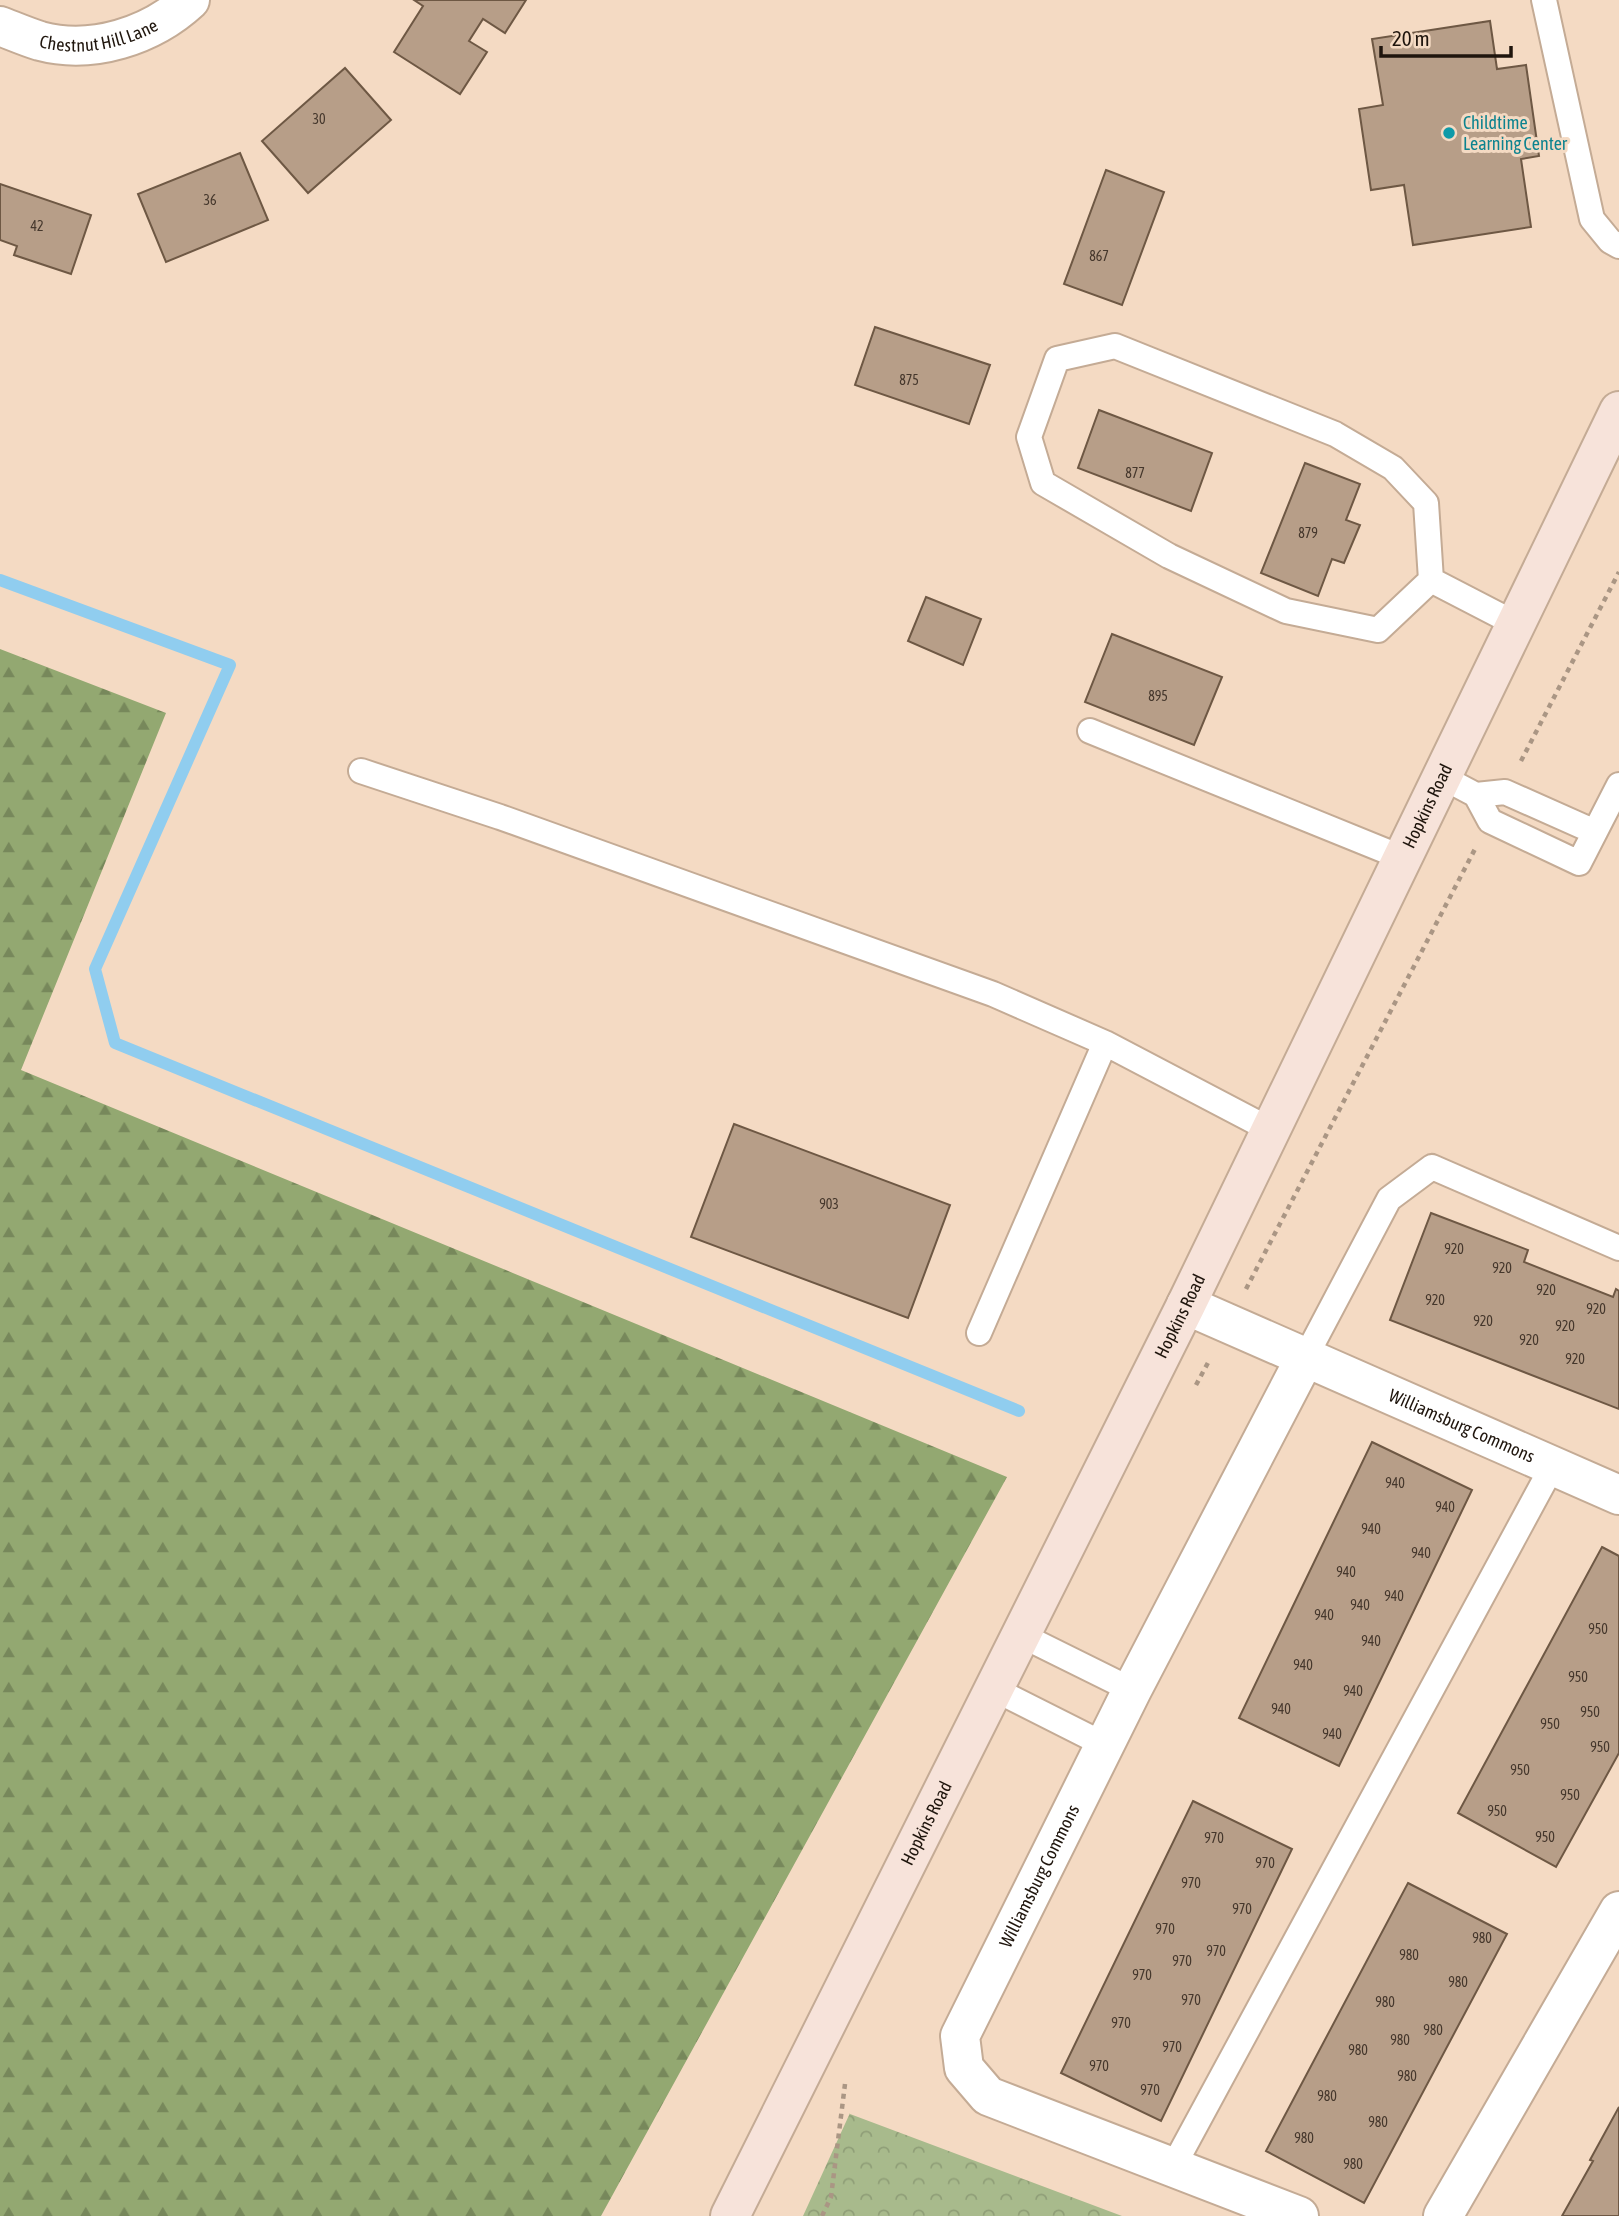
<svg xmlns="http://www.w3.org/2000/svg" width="1619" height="2216" viewBox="0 0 1619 2216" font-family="'Asap Condensed',sans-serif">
  <defs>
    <pattern id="forest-firs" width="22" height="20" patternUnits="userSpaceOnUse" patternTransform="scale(1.75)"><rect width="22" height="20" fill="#93a871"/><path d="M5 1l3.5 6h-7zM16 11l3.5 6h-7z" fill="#77885b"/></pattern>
    <pattern id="park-crowns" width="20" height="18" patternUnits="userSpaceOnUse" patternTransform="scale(1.75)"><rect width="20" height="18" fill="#a8ba8c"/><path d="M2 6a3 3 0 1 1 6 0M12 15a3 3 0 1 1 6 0" fill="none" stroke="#909f78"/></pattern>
  </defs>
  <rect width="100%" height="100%" fill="#f4dac3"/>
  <path fill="url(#forest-firs)" d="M0,649L166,713L21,1070L1007,1477L601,2216H0Z"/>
  <path fill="url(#park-crowns)" d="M850,2113V2114L1122,2216H803Z"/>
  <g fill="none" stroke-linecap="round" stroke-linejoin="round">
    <path stroke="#90cdef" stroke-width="12" d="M0,580L230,665L95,969L115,1043L1019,1411"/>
  </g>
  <path fill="#b79e88" stroke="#6e5844" stroke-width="2" d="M414,0H526L505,33L483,19L469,41L487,52L460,94L394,52L423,6Z
    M1490,21L1497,69L1526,65L1539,156L1521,159L1531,227L1413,245L1404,185L1371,190L1359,109L1383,105L1372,39Z
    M345,68L391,120L308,193L262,141Z
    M240,153L268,220L166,262L138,194Z
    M1106,170L1164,192L1122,305L1064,284Z
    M0,184L91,215L71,274L14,255L17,246L0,240Z
    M875,327L990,365L969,424L855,385Z
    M1099,410L1212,453L1191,511L1078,468Z
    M1305,463L1360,484L1346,520L1360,525L1344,563L1332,559L1318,596L1261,573Z
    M926,597L981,619L963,665L908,641Z
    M1112,634L1222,677L1194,745L1085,702Z
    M734,1124L950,1205L908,1318L691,1237Z
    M1431,1213L1528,1250L1524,1262L1613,1297L1616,1289L1619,1291V1409L1390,1320Z
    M1372,1442L1472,1490L1339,1766L1239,1718Z
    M1602,1547L1619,1556V1753L1556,1867L1458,1813Z
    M1193,1801L1292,1849L1161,2121L1061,2073Z
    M1408,1883L1507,1934L1364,2203L1266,2151Z
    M1619,2107V2216H1562L1593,2161L1590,2160Z"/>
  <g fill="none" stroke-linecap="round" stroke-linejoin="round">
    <g stroke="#c4ab95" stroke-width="28">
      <path id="lane" d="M1544,0L1592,219L1610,241L1619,246
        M1431,580L1378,630L1286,611L1169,556L1043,483L1029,437L1057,359L1115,346L1335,434L1393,468L1426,503L1431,580L1516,624
        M1090,731L1403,858
        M361,771L500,817L993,994L1105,1043L1271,1130
        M1442,777L1476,795L1490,821L1579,863L1619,785
        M1476,795L1505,792L1595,832
        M979,1333L1105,1043
        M1305,1358L1389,1199L1432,1167L1619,1248
        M1021,1635L1132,1690
        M994,1689L1105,1745
        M1173,2167L1552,1467"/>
    </g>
    <g stroke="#c4ab95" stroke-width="42">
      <g id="street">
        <path id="s1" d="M0,26C13,31 27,37 40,41C92,55 151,36 190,0"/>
        <path id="s2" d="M1186,1305L1619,1495"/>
        <path id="s3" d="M1299,2216L988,2096L964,2068L960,2036L1132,1690L1305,1358"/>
        <path d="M1443,2216L1619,1911"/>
      </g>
    </g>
    <g stroke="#c4ab95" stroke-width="42">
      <g id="secondary">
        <path id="s4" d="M730,2216L1186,1305L1619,411"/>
      </g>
    </g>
    <path stroke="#aa9684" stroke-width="4.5" stroke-dasharray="5 5" stroke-linecap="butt" d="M1521,761L1619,572
      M1246,1289L1475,849
      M1196,1385L1210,1359
      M822,2216L831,2197L845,2084"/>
    <use href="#lane" stroke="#fff" stroke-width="24"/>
    <use href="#street" stroke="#fff" stroke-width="38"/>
    <use href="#secondary" stroke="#f7e3da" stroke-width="38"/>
  </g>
  <circle fill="#0f9aa8" stroke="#f4dac3" stroke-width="2.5" cx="1449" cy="133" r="7"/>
  <g text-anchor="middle" stroke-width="6" stroke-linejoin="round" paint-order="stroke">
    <g font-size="14" fill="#45372c">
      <text x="319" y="124">30</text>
      <text x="210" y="205">36</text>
      <text x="37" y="231">42</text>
      <text x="1099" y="261">867</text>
      <text x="909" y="385">875</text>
      <text x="1135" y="478">877</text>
      <text x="1308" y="538">879</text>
      <text x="1158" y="701">895</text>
      <text x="829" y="1209">903</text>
      <text x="1454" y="1254">920</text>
      <text x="1502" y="1273">920</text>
      <text x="1546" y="1295">920</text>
      <text x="1435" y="1305">920</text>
      <text x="1596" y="1314">920</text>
      <text x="1483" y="1326">920</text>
      <text x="1565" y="1331">920</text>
      <text x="1529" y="1345">920</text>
      <text x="1575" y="1364">920</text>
      <text x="1395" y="1488">940</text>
      <text x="1445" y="1512">940</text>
      <text x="1371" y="1534">940</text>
      <text x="1421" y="1558">940</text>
      <text x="1346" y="1577">940</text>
      <text x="1394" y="1601">940</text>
      <text x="1360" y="1610">940</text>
      <text x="1324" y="1620">940</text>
      <text x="1598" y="1634">950</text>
      <text x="1371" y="1646">940</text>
      <text x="1303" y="1670">940</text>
      <text x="1578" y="1682">950</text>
      <text x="1353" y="1696">940</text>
      <text x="1281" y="1714">940</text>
      <text x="1590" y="1717">950</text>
      <text x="1550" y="1729">950</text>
      <text x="1332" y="1739">940</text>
      <text x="1600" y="1752">950</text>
      <text x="1520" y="1775">950</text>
      <text x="1570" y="1800">950</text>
      <text x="1497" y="1816">950</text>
      <text x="1545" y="1842">950</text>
      <text x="1214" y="1843">970</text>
      <text x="1265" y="1868">970</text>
      <text x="1191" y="1888">970</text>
      <text x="1242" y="1914">970</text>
      <text x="1165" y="1934">970</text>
      <text x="1482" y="1943">980</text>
      <text x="1216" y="1956">970</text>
      <text x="1409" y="1960">980</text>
      <text x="1182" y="1966">970</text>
      <text x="1142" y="1980">970</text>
      <text x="1458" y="1987">980</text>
      <text x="1191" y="2005">970</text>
      <text x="1385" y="2007">980</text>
      <text x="1121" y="2028">970</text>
      <text x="1433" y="2035">980</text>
      <text x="1400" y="2045">980</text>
      <text x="1172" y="2052">970</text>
      <text x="1358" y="2055">980</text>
      <text x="1099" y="2071">970</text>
      <text x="1407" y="2081">980</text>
      <text x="1150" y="2095">970</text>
      <text x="1327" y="2101">980</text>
      <text x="1378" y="2127">980</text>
      <text x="1304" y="2143">980</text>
      <text x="1353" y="2169">980</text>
    </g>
    <g font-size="18" fill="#1f150d" stroke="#f4dac3">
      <text dy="6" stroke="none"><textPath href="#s1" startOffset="103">Chestnut Hill Lane</textPath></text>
      <text dy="6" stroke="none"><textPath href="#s4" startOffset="1573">Hopkins Road</textPath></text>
      <text dy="6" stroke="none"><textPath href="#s4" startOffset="1006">Hopkins Road</textPath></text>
      <text dy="6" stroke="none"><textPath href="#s2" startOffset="301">Williamsburg Commons</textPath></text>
      <text dy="6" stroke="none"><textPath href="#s4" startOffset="439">Hopkins Road</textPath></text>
      <text dy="6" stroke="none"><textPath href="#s3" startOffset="581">Williamsburg Commons</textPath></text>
    </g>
    <g font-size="18" fill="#0d838f" stroke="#f4dac3" text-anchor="start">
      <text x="1463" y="129">Childtime<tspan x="1463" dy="21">Learning Center</tspan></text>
    </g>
  </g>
  <path d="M1381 46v10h130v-10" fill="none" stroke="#1f150d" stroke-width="3.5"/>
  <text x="1392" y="46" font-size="21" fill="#1f150d" stroke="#f4dac3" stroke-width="5" paint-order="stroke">20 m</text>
</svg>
